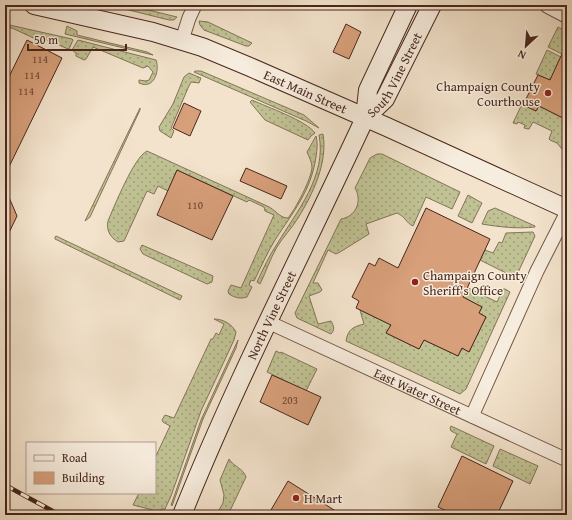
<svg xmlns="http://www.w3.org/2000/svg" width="572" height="520" viewBox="0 0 572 520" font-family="'Gentium Book Plus',serif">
  <defs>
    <pattern id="grass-dots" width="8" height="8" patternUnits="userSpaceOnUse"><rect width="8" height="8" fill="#c0c294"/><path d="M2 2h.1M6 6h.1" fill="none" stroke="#9e9e78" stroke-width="1.8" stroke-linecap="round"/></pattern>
  </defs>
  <rect width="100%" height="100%" fill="#f3e3cc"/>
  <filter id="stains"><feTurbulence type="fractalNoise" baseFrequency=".005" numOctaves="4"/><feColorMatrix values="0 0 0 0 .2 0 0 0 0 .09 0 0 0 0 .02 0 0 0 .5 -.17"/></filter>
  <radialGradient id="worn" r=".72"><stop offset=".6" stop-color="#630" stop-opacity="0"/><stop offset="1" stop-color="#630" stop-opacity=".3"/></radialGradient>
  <path fill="url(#grass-dots)" stroke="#847458" d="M109,5H128L177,17L174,20H169Z
    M199,21L208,22L252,43L249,46H246L204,30L200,25Z
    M5,24L72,39L73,40L69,49H68L45,39L40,41L12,28H5Z
    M67,26L77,31V35L147,52L153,55L65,34Z
    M558,27L567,32V45L562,54L548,47Z
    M78,40L156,60C160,71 154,90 139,83V80L146,81L149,80L153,72L148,66L143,68L93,47L86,59L84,60L76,56V53L72,50Z
    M547,50L561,57L550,80L536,74Z
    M195,71H201L304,115L319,128L306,121L194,72Z
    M189,73L201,78L199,83L191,82L188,88L171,128L174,131L171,138L160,131L159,127L173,104L184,77Z
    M252,100C267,107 307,121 315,133L311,136L308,140L265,120L250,102Z
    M522,104L536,111L539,106L567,120V155L557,143L550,140L549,139L552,131L533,122L529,129H528L524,128L525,125L518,122L517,124L513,123Z
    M140,108V110L90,217L85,221Z
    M323,134C328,162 313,194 298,218C292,228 283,237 277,247C270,259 266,272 260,284L257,282C263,269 269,256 277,244C297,211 327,176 319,135Z
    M316,136C318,142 317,150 316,157C311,191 293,212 275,240C267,253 261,267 254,281L251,280L249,285L252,287L247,297C241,299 235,298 229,294L228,291L231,285L241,288L274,215L265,211L264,207L249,200L247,202L177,170L168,191L158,186L154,194L147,191L124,241L118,242C110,237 106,230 108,221C114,207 134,157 147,151L267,206C275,209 279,218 288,218C295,210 312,178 312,167C312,162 309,157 307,152Z
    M377,154H382L460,192L452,209L426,197L413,226C406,223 406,217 397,213L366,224L369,234L340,252L336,254L328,250L313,283H318L322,290L320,292L309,296L318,324L331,321C334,326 335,330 331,334L297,318L295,313L341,219C355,217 363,202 355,188L370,158Z
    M468,195L482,203L472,223L458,216Z
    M495,208L535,226V227C517,229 500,227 482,224L488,211Z
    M533,232L535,236L515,279L510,280L504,277L506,273L480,260L485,250L493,253L499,242L502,243L506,233Z
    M56,236L182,296L180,300L55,239V237Z
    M142,245L213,276L212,282L207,284L143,254L140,249Z
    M468,288L497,302L503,289H505L510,292L466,389L460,394L346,341C348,329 353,327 364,324L360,310L391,325L386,333L419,349L424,340L458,356L462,348L469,352L486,317L479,313L482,307L463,297Z
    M214,319C223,319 232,324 236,332L234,340L201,411L171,496L165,509H161L159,515L155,514L153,510L133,505L139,493H155V458L170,426L163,422L162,420L165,415L174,418L211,339H213L216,333L219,335L224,324Z
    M238,340L236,348L203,419L172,506L171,505L201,420Z
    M276,351L280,353L281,352L317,369L306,391L267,372Z
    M451,426L494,446L486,464L451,447L457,434L451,431L450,428Z
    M500,449L538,466L530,484L493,466Z
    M229,459C234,467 243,468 246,477L228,515H214L219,510L223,503L224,495L220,480Z"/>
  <path fill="#d79f7a" stroke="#48271c" d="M346,24L361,32L349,59L333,52Z
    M27,40L62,58L5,175V85Z
    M567,43V120L539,106L536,111L523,105L538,75L550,80Z
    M184,103L201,111L190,136L173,128Z
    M246,168L287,186L281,199L240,181Z
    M177,170L233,196L212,240L157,215Z
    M5,188L17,216L5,241Z
    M426,208L490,239L463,297L482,307L479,313L486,317L469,352L462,348L458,356L424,340L419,349L386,333L391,325L356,308L359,301L352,297L369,263L375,266L379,258L398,268Z
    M272,375L321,397L308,425L260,402Z
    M462,456L513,481L497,515H455L438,507Z
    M288,481L342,515H268Z"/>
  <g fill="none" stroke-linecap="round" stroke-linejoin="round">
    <g stroke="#735648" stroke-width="15">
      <g id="minor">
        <path d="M182,40L189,18L195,5"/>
        <path id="s1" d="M268,322L567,460"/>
        <path d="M472,416L537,271L567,212"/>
      </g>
    </g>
    <g stroke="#735648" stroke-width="18">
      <path id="tertiary" d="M548,5L567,15"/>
    </g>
    <g stroke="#48271c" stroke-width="20">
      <g id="secondary">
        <path id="s2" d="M34,5L153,32L202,47L250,67L387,127L567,209"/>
        <path id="s3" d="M365,118L385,99L432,5"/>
        <path id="s4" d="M182,515C236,380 304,250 365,118L368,90L408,5"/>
      </g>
    </g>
    <use href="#minor" stroke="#f7edde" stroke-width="13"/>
    <use href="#tertiary" stroke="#f7edde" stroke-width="16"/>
    <use href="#secondary" stroke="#f7edde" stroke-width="18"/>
    <g stroke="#48271c" stroke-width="4.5">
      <path id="rail" d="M5,485L60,515"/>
    </g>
    <use href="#rail" stroke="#f7edde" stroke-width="3" stroke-dasharray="9" stroke-linecap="butt"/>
  </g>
  <g fill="#8f2418" stroke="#f7edde" stroke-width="1.5">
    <circle cx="548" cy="93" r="4"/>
    <circle cx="415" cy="282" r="4"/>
    <circle cx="296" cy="498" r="4"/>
  </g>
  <g text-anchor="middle" stroke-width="3" stroke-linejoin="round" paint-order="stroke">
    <g font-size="11" fill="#6c4534">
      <text x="40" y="63">114</text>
      <text x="32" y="79">114</text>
      <text x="26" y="95">114</text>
      <text x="195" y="209">110</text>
      <text x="290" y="404">203</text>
    </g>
    <g font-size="13" fill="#48271c" stroke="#f7edde">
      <text dy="5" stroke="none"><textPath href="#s3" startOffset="53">South Vine Street</textPath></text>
      <text dy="5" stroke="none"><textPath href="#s2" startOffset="286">East Main Street</textPath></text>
      <text dy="5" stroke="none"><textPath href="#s4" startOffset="219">North Vine Street</textPath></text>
      <text dy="5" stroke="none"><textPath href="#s1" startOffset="165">East Water Street</textPath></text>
    </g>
    <g font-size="13" fill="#48271c" stroke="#f7edde" text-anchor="start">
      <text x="540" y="91" text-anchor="end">Champaign County<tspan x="540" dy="15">Courthouse</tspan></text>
      <text x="423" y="280">Champaign County<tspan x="423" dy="15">Sheriff's Office</tspan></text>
      <text x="304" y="503">H Mart</text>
    </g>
  </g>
  <rect width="572" height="520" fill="none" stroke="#f3e3cc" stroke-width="20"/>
  <rect x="6" y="6" width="560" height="508" fill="none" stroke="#48271c" stroke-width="2"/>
  <rect x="10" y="10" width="552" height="500" fill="none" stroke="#48271c"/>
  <rect x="26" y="442" width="130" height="52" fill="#f7edde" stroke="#b19e90"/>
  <rect x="34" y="455" width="20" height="6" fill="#f7edde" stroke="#b19e90"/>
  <text x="62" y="462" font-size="12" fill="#48271c">Road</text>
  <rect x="34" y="472" width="20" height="12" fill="#d79f7a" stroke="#b19e90"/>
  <text x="62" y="482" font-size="12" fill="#48271c">Building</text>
  <g transform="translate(526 46) rotate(206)" stroke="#f7edde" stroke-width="3" paint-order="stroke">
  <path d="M0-3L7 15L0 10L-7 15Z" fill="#48271c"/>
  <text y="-6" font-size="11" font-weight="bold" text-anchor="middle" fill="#48271c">N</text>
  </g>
  <path d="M28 44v6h98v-6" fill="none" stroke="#48271c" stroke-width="2"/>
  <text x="34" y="44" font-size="12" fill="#48271c" stroke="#f7edde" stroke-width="3" paint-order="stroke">50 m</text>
  <rect width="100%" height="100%" filter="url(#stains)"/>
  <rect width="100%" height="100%" fill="url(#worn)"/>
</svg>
